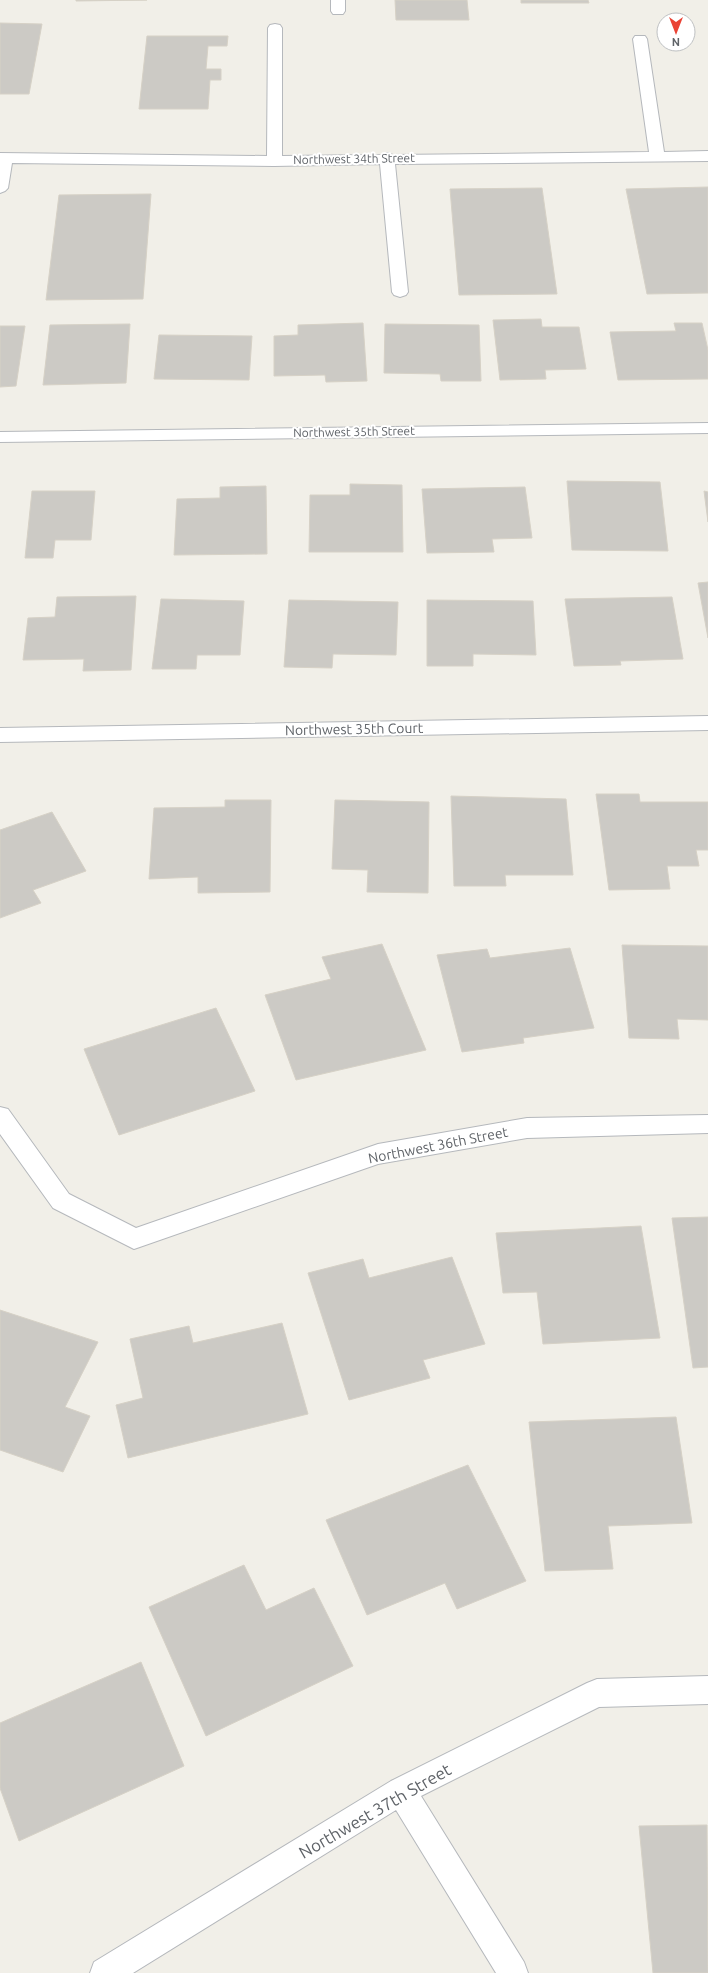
<svg xmlns="http://www.w3.org/2000/svg" width="708" height="1973" viewBox="0 0 708 1973" font-family="Ubuntu,sans-serif">
  <rect width="100%" height="100%" fill="#f1efe8"/>
  <path fill="#cccac5" stroke="#d6d1c6" d="M76,0H147L76,1Z
    M395,0H467L469,20H396Z
    M521,0H588L589,3H521Z
    M0,23L42,24L29,94H0Z
    M147,36H228L227,46H208L206,69H221V80H210L208,109H139Z
    M708,187V293L647,294L626,189Z
    M542,188L557,294L459,295L450,189Z
    M151,194L143,299L46,300L59,195Z
    M541,319L542,327H579L586,369L545,370L546,379L500,380L493,320Z
    M363,323L367,381L326,382L325,375L274,376V336L298,335V325Z
    M674,323H702L708,350V379L618,380L610,332L676,331Z
    M130,324L126,383L43,385L50,325Z
    M385,324L479,325L481,381H441L440,374L384,373Z
    M0,326H25L16,386L0,387Z
    M159,335L252,336L249,380L154,379Z
    M567,481L660,482L668,551L572,550Z
    M350,484L402,485L403,552H309L310,495H350Z
    M266,486L267,554L174,555L177,499L220,498V487Z
    M525,487L532,538L492,539L494,552L427,553L422,489Z
    M32,491H95L91,540H55L53,558H25Z
    M704,491L708,492V522Z
    M708,582V638L698,583Z
    M136,596L131,670L83,671L84,659L23,660L28,618L55,617L57,597Z
    M672,597L683,659L620,661L621,665L574,666L565,599Z
    M161,599L244,601L240,655H197L196,669H152Z
    M289,600L398,602L396,655L333,654L332,668L284,667Z
    M427,600L533,601L536,655L473,654V666H427Z
    M596,794H639L640,802H708V850H696L699,866H667L670,889L609,890Z
    M451,796L566,799L573,875H505L506,886H454Z
    M225,800H271L270,892L198,893V877L149,879L154,808L225,807Z
    M335,800L429,802L428,893L367,892L368,870L332,869Z
    M52,812L86,871L33,890L41,903L0,918V830Z
    M382,944L426,1050L296,1080L265,995L331,979L322,957Z
    M622,945L708,946V1020L677,1019L679,1039L629,1038Z
    M570,948L594,1028L523,1038L524,1043L462,1052L437,955L487,949L490,958Z
    M216,1008L255,1091L119,1135L84,1049Z
    M708,1217V1367L693,1368L672,1218Z
    M641,1226L660,1338L543,1344L537,1292L503,1293L496,1233Z
    M452,1257L485,1344L423,1360L430,1378L349,1400L308,1273L363,1259L369,1278Z
    M0,1310L98,1342L65,1407L90,1416L63,1472L0,1450Z
    M282,1323L308,1414L128,1458L116,1405L143,1398L130,1339L189,1326L193,1343Z
    M676,1417L692,1523L608,1526L613,1569L545,1571L529,1422Z
    M468,1465L526,1581L457,1609L445,1583L367,1615L326,1520Z
    M244,1565L266,1610L314,1588L353,1666L206,1736L149,1607Z
    M141,1662L184,1766L19,1841L0,1788V1723Z
    M707,1825L708,1973H653L639,1826Z"/>
  <g fill="none" stroke-linecap="round" stroke-linejoin="round">
    <g stroke="#b5b8bc" stroke-width="2">
      <path id="minor" d="M331,0H345V11L343,14H333L331,11Z
        M275,24L280,25L282,28V156L381,155L387,153L393,155L649,152L633,39L635,36H645L647,39L664,152L708,151V161L395,164L408,292L406,295L400,297L394,295L392,292L380,164L274,166L12,163L8,188L5,191L0,193V153L267,156L268,28L270,25Z
        M708,423V433L0,442V432Z
        M708,716V730L0,742V728Z
        M0,1107L8,1109L69,1194L136,1228L378,1144L527,1118L708,1115V1133L527,1138L378,1164L134,1249L53,1208L0,1134Z
        M708,1676V1704L599,1707L421,1796L524,1962L528,1973H496L396,1810L133,1973H90L94,1962L391,1781L587,1683L597,1679Z"/>
    </g>
    <use href="#minor" fill="#fff" fill-rule="evenodd"/>
  </g>
  <g text-anchor="middle" stroke-width="4" stroke-linejoin="round" paint-order="stroke">
    <g font-size="12" fill="#5f6368" stroke="#fff">
      <text transform="translate(354 159) rotate(-1)" y="4">Northwest 34th Street</text>
      <text transform="translate(354 432) rotate(-1)" y="4">Northwest 35th Street</text>
    </g>
    <g font-size="14" fill="#5f6368" stroke="#fff">
      <text transform="translate(354 729) rotate(-1)" y="5">Northwest 35th Court</text>
      <text transform="translate(438 1145) rotate(-11)" y="5">Northwest 36th Street</text>
    </g>
    <g font-size="17" fill="#5f6368" stroke="#fff">
      <text transform="translate(375 1811) rotate(-30)" y="6">Northwest 37th Street</text>
    </g>
  </g>
  <g transform="translate(676 32) rotate(180)"><circle r="19" fill="#ffffff" stroke="#bfc1c3"/>
  <path d="M0-3L7 15L0 10L-7 15Z" fill="#ea4335"/>
  <text y="-6" font-size="11" font-weight="bold" text-anchor="middle" fill="#5f6368">N</text>
  </g>
</svg>
